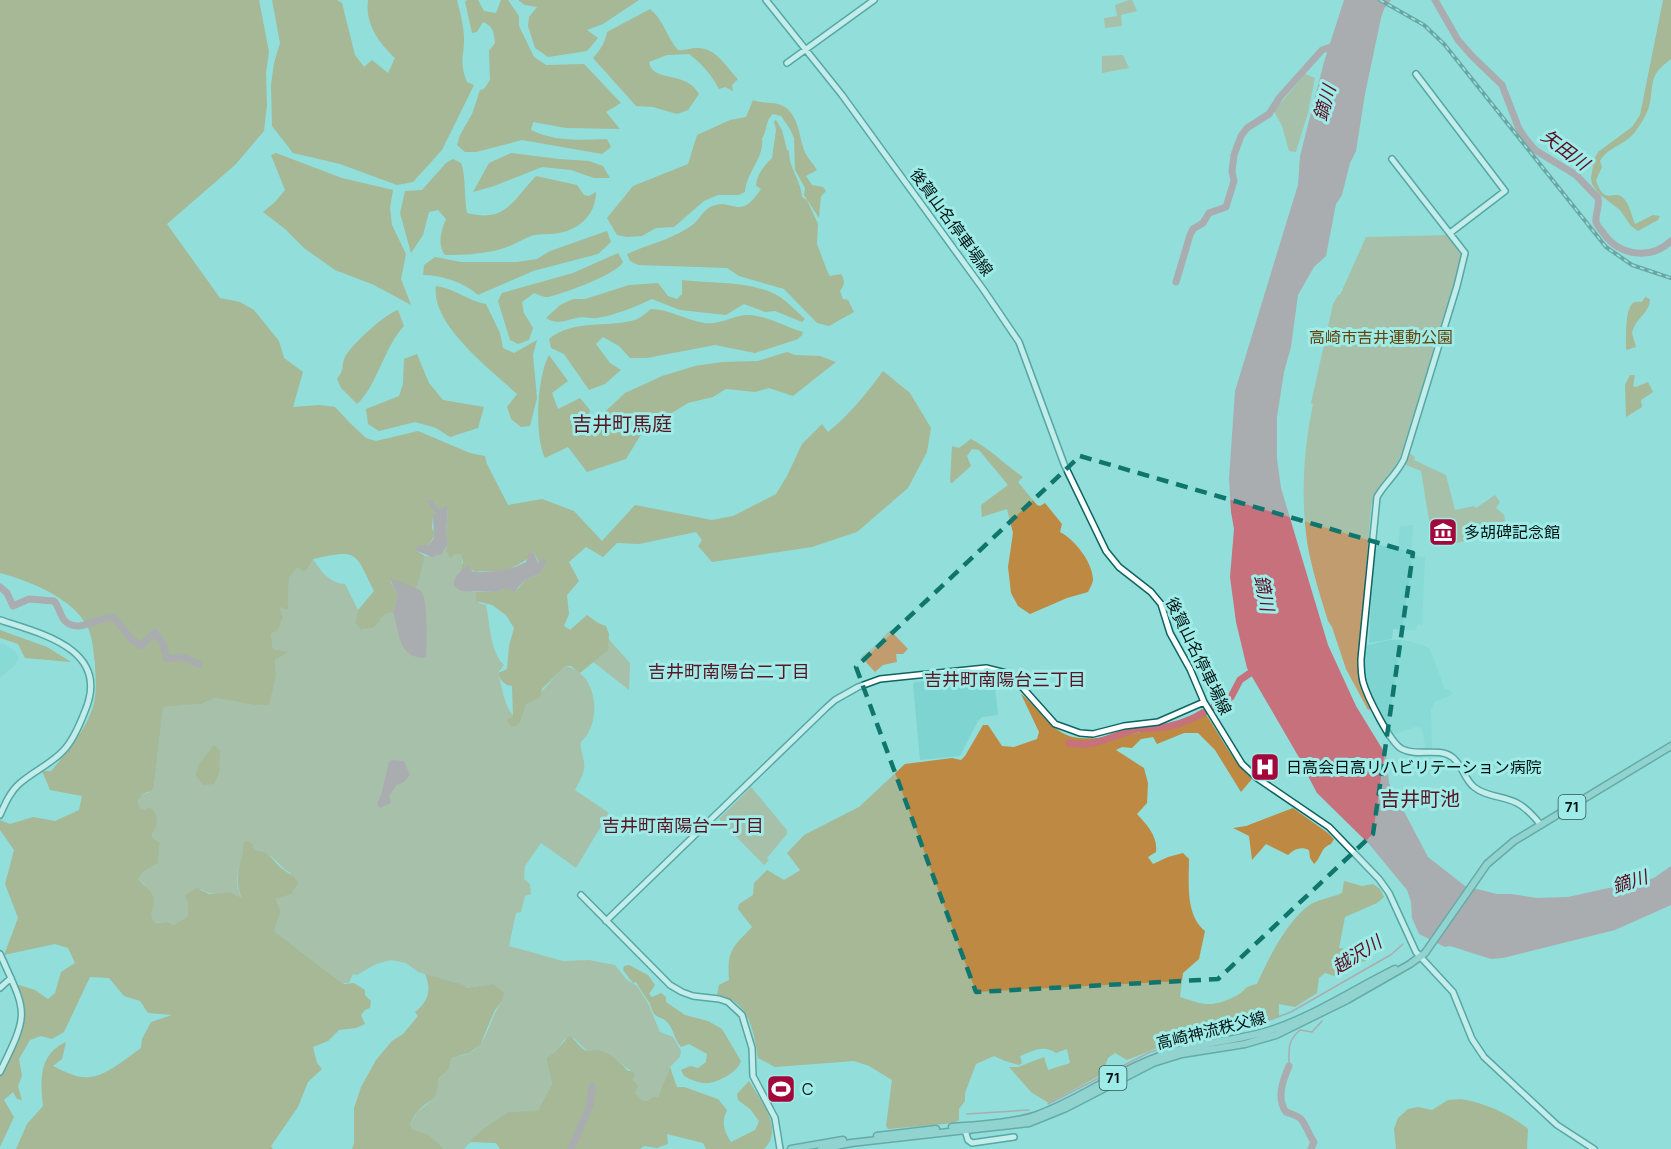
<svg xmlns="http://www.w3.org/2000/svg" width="1671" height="1149" viewBox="0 0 1671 1149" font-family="Manrope,'Noto Sans JP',sans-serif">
  <rect width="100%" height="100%" fill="#92deda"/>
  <path fill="#7dd4d0" d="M1413,525L1411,555L1425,557L1422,625L1417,624L1416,631L1393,629L1392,639L1369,643L1374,544L1398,548L1400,526Z
    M1389,640H1404L1422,645L1430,649L1445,689H1449L1452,693L1451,695L1434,702L1433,708L1431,709L1432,751H1426L1422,728L1415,727L1392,735L1366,685L1363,665L1364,646Z
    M3,643L15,651L19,658L15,665L0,678V644Z
    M983,677L994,678L998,715L982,717L978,721L960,756L920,760L913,684L915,682Z"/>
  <path fill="#c19c6e" d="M1129,0H1132L1137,11L1121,15L1122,26L1105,28L1104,18L1117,16L1115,5Z
    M1123,55L1129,68L1102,73V56Z
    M1305,74L1315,78L1308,113L1296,152L1289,151L1282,126L1274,111Z
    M1448,235L1461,252L1459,267L1402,452C1394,473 1375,485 1371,508L1358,668L1361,685L1372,709L1368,710L1346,669L1332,627L1328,621C1321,599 1314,576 1309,553C1300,505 1303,452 1313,404L1311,403L1333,304L1338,295H1340L1366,237Z
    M1409,453L1415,457L1414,460L1446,475L1455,510L1474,506L1476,508L1495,495L1500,502L1496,508L1504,515L1506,526L1501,531L1450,545H1433L1421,471L1404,464Z
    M445,550L450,557L455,553L461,554C463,562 463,569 457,575L470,591L476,592V599L479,603L486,605C490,623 490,652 504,665L498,673C503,690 504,711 520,722L526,705C535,702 556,674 565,666C598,672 603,722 581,742C580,750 583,754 584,762C586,772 579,782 575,790L609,813L576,868L541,843L525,866L524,879L530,884L531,894L525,896L521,912L516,913L509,946L563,961L589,960L615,965L627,980L637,986L647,1001L660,1032L673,1037L681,1051L680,1057L670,1067L658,1097H652L647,1101L640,1100L635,1093L639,1086L633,1080L635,1073C619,1064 609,1048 587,1051L574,1038L565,1039L555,1052L546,1058L552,1084L538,1110L508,1112L484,1128L464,1149H444L429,1135L411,1129L410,1125L417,1112L430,1102L435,1095L438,1080L450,1066L451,1058C457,1056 464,1056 469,1053C488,1045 490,1016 502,1001L493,984L466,988L463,985L418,972L406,963L391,960L376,964L357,975L353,974L349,983H342L274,931L281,911L274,899L291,873C281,868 283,867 275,860C267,852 254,849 243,846C244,866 230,877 242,898L241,899C223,889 216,899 201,889L188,902V916L174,925L168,922L155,923C148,915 152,911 154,901L144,884L138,879L143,872L158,863L160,843L153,838L152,834C162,817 155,814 139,807L138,801L142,794L148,793L154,786L163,707L201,704L215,698L254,705L276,675L275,660L287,652L273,649L271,633L278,607L288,609L289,576L299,566L303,572L308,569L313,559C321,571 329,583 345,584L358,610L355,624L362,630L374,628L385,614L392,583L418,584L425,556H437Z
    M890,630L908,649L903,654H896L897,662L883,665L875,672L861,657L875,646L878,649L885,643L881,639Z
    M606,636L630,663L629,690L578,650Z
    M751,787L787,830V834L767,858L769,860L764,865L719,819Z"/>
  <path fill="#be8942" d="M0,0H259L269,52L266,73L267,105L264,131L235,165L167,224L220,298L240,302L254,310L279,341L284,358L303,372L293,407L320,405L335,407L351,424L366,438L376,441L418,431L470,453L485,456L487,464L508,505L542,499L574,511L602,541L635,505L712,520L733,516L776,494L787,476L802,444L822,424L828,432C849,415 867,393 883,371L910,393L931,428L927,452L908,488L857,532L812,547L712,562L698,546L702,540L696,532L639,544L617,543L603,557L586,547L569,562L579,581L567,595L569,614L564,626L570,630L587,615L598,623L606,626L609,634L608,650L580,673L571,666H565L542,689L540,697L526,705L520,722L515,727L510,725L507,720L513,716L512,686C504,685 500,680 498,673L507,669L509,646L514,628L506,615L492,605L476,601V592H498C503,587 511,589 518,589L525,580L539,574L544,558L539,563L534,553C523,563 514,568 500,571C492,572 483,570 475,572L467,566L460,572L463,562L461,554H455L450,558L445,550L448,544L446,532L448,508L439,511L433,501L435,513L433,516L432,528L435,535L428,546L417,551L425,556L418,584L414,589L390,580C399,600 399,591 393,612L385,614L374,628L361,630L355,623L358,610L374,591C354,551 359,549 313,559L308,569L303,572L298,567L289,577L288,610L279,607L283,617L277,631L271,633L273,649L288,652L275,660L276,675L269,705H254L215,698L201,704L163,707L154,786L151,791L142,794L138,801L139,807L146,810L149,807C160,814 158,825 152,834L153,838L160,843L158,863L143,872L138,879C143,884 153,893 154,899C155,910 147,913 155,923L168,922L174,925L188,916V902L185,895L197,888L209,894L230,893L242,898C235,884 238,872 242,856C243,851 243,847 244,842L248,841L253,845V848C258,852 262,850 266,853C272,858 275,862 280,867C287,874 293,873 298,883L291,894L275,899L281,911L274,931L342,983L345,984L354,983L365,990V995L371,1001L370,1008L365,1010L361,1015L365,1024L356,1028L339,1030L328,1041L313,1047L317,1063L322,1069L308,1082L298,1107L271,1146L273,1149H16L27,1124L43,1106C40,1080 39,1054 66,1042L62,1059L53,1066C63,1071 78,1079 90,1077C106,1076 128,1057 141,1048L142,1039L151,1022L172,1015L148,1013L140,1001L124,996L109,978L90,977L64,1032L52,1039L41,1036L30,1040L19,1059L22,1076L18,1086L22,1100L17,1099L13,1092L4,1100L14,1117L0,1147V1071L24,1022L23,1003L16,984L35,990L48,999L55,993L61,972L75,963L68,948L55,944L4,955L18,918L5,884L14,850L0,830V820L10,824L33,817L55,821L79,810L82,796L50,790L42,771H51C67,752 93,722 95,696C97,686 95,675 95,664C93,650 93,636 86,624C69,596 29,581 0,573Z
    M272,0H337L342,3L355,55L364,67L372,60L388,73L395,58C378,42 365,24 368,0H457C460,12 464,26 464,39C464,58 459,61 467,82L474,85L442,150L413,182L397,185L340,164L293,153L272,126L271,85L274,63L280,43Z
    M467,0H478L484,11L496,13L501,0H508L519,16V26L534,57L546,65L584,64L621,103L606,112L620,129L566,128L533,122L531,130C556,142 580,140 607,139L611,147L602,154L522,140L476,152H465L457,145L460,135L472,114L480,90L484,89L490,80L489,51L495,43C494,32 493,26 483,22L477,32L472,33L465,2Z
    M518,0H639L603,24L587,30L598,38L587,51L548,57L535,48L528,26L529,17L537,7L525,5Z
    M1663,0H1671V59C1647,77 1655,82 1649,107C1646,116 1640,125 1635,132C1624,146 1609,146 1600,161L1602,167L1596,180C1605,209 1615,186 1625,200C1630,206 1632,217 1635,224L1653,215L1660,216L1658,220L1638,231L1631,226L1620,210L1599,194L1592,184L1591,178L1594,160L1598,152L1632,127L1640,115Z
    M650,9C664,20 667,38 678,50C686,51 689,48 697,48C717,48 725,66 738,79L732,85L733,91L725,87L719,89C711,74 702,64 689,54L667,55L649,62C652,83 686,70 699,94L688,110L677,114L653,107L636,106L593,58C600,50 605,43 607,32Z
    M753,100C762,104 771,101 781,105C798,112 799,135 804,150C807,158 813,163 817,170L806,176L812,185L823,187L826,191L821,196L819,218L804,195L805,188L795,170L794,138L790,129L781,116L773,114C765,120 768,130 762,138C765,157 746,173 745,192L739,195H718L704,201L674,227L656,228L642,236L627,237L617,235L607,218L633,186L688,164L697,135L730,120L746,117Z
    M776,120L782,130L787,150L789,151C789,169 801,180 802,197L807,200L818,224L817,244L828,273L830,276L841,274C845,280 845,285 840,291L843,299L848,300L854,312L829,326L817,323L784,289L739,276L727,268L638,265L630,261L627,254C647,245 669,240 688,228C698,223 702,210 712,206C735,198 739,222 761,189L756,186C757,174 764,166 772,158L776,130L774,121Z
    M276,153L342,178L393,190L390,208L392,225L406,254L401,279L411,305L374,285L335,270L304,248L285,229L263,212L275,202L285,190L271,155Z
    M511,153L559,159L589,161L603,166L610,178H594L571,170L542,167L494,186L473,192L489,163Z
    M453,159L461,163C466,175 464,198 467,213C506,223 513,200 536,176L577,185L584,195L589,196L596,192C596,213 581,229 559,233C550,235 540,233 531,236C521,240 512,246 501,249C484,254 463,255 445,255C437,244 441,231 446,219L438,210L429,212L423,235L411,253L400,213L405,191L422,190L446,163Z
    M607,231L611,242L598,254L533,271L478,295C464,282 441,275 423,275L424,265L435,257L461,262H517L537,259L550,251Z
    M618,253L623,262C618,274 562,294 548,297C543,297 539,295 534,293L522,302L524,313L533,328L529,340L518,344L510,340L498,301L502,293L573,273Z
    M682,280C714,284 752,280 780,297C789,303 797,312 805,319L802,322L775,311L765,312L744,304L726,315L680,310L652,299C635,307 615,315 597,318C592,319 587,317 582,317C568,319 559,326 546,318L560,305L573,299H585L629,285L658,283L668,296L677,299L682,294Z
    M436,286C454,288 468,301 486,304L500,333L503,348L514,353L537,340L533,355L537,398L530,426L521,427L511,419L507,407L517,394C491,370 430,324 436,286Z
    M1645,297L1650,299C1650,313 1636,317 1632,333L1636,347L1626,350C1626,340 1625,311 1632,304C1635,301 1638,302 1642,302Z
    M651,309C669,309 686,320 704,323C721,325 733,315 749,315C767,316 786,327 803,332L802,335L798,339L755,353L715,345L647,358H630L619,346L603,337L596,344L610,363L621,370L605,384L589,390L564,354L551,348L549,339C573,319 607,328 635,320C641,318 646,313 651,309Z
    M398,310L404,326C384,347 377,386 357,404L341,388L337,379C345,369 341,366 345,357C350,346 387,312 398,310Z
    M787,352L795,355L820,356L836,362L793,396L769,388L755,392L726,389L713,397L688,403L654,424L640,436L626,459L587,472L568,447L545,458C534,436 537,377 549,355L568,381L552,393L558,409L580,398L590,410L587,424L594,422L625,393L662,376L695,366L722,362L758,361Z
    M417,354L429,383L443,400L484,407L478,428L450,437L436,428L415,422L379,431L368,424L366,409L399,396L403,384L404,359Z
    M1630,375H1635L1633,386L1636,387L1648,382L1653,392L1641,400L1642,407L1626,417L1625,385Z
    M971,439C992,450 1004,464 1023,477L1018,482L1037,505L1040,506L1045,503L1062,524L1060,532C1074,539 1092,561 1093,579C1093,583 1090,588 1088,592L1067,598L1030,614L1018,606L1011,593L1008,567L1013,533L1007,509L982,517L981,505L1008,485L979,450L972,449L967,456L971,466L952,483L950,482L952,446L959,448Z
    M0,630L47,647L71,662L25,658L18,644L0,638Z
    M1021,694C1038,707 1048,728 1069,736C1092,744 1164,730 1186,718C1192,716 1197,712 1202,709C1219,732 1230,759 1252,779L1241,792L1215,750L1198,733H1184L1157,744L1153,737L1141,739L1132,748L1122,747L1116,750L1144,768L1148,783L1147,803L1137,814C1147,825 1158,836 1156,852L1148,857L1153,864L1168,857L1183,853L1189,859C1189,882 1185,915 1205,931L1199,959L1183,973L1180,997C1204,1005 1211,1008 1236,996C1246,991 1242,987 1257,984C1268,959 1288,919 1311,904C1320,899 1333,897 1342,893L1344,881L1362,886L1373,884L1380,889L1384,897L1377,903L1345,917L1339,948L1367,953L1366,961L1352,963L1337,977L1325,973L1319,978L1317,993L1295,1007L1279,1004V1016L1265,1022L1162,1046L1127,1060L1115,1053L1108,1058L1105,1066L1108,1071L1049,1103L1032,1093L1009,1067H1018L1044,1057L1048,1070L1070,1063L1067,1049L1056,1053C1043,1044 1033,1051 1020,1056L1022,1063L1019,1065L1005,1061L994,1056L976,1064L965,1093V1101L959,1109V1120L955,1123L888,1129L886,1126L892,1080L869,1066L854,1061L775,1067L758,1058C753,1030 750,1001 717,995L719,985L729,980C727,950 732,948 752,927L738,909L739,904L753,895L754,883L767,870L784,880L799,871L800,870L787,853L804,835L859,807L905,764L952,758L961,760L965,756L983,725H988L1002,746L1014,747L1037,739L1039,732Z
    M214,745L220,751L219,773L214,784L203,785L196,776L199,764Z
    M1293,808L1328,833L1334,839L1331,844C1320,848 1322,857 1314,864L1310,858L1309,850C1301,846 1294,849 1288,855L1266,844L1252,860L1249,836L1233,828L1246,826Z
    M629,965L648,975L655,985L649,994L652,997L661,993L666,997V1002L685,1015L708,1021L722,1029L741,1061C738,1072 720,1081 709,1083C701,1084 691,1080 684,1076L681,1070L690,1066L698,1068L706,1062L707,1054L689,1044L681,1047C674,1039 674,1029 667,1022C664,1018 659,1018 655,1015C652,1012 651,1006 649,1002C645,996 640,989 636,982L633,983L623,970L624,966Z
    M425,974L464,985L466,988L493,984L504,993L502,1001L495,1010L480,1045L469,1053L451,1058C450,1073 445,1070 438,1080C438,1102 429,1099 417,1112C414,1115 412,1121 410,1125L412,1129L429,1135L444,1149H352L354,1143V1108L361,1087L376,1060L392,1041L403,1034L418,1016L415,1012C428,1002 432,990 425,974Z
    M569,1036C576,1039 580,1049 587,1051C590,1051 594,1050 597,1050C609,1051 620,1062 628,1071H631L635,1073L633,1080L639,1086L635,1093L641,1100L647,1101L652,1097H658L670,1067L677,1087H684L718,1099L727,1110C721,1123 724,1131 731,1142L755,1130L759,1121L750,1109L738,1100L737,1094L749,1081C760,1100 785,1129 764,1149H706L703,1143L667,1134L668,1144L657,1148L644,1146L640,1149H500L496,1143L469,1142L484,1128L508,1112L538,1110L552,1084L546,1058L555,1052Z
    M1461,1099C1485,1103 1510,1114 1528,1129L1527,1149H1396L1394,1129L1398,1118L1408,1109L1418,1107L1432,1110L1448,1100Z"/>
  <path fill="#c6717c" d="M1344,0H1391L1384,9L1381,18L1365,94L1356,151L1350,163L1342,195L1336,204L1326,256L1314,267L1298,295L1291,347L1284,372L1277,417V459L1281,488L1328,645L1356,706L1386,755L1389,783L1428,857L1465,886L1497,894H1511L1537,898L1568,897L1654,878L1671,866V905L1615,930L1503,958L1491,959L1450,946L1445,947L1419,934L1412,918L1411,902L1407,890L1369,844L1317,793L1307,774L1311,772L1307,765L1304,766L1247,668L1236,622L1230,577L1234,529L1231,512L1229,479L1235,391L1289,214L1298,185L1300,156L1324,62Z
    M429,499L433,501L439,510L446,506L448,508L446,532L448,544L442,554L432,557L417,551L415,548L420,545L428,546L434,538L433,516L435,513L427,501Z
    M529,553H534L538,563L544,557L546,562L539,574L525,580L514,592C509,589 503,587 498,592L461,591L454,586C453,576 461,571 467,566H470L472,571L475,572L498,571L515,567L526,562Z
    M390,579C397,581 416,587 421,591C428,598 427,645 426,656L424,658C397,657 400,632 393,612C399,592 399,598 390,579Z
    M391,760L404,761L410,775L404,782L397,785L389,796L391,803L380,808L377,804L381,795L389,762Z"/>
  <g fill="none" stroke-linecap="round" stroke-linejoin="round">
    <path stroke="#c6717c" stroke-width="1.5" d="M1289,1066C1289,1050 1287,1041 1300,1030L1312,1032L1322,1021
      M1048,1104L1150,1052L1262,1023L1291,1012L1392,954L1403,944
      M967,1114L1029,1110"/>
    <path stroke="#c6717c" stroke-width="7" d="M1435,0L1458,40L1472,56L1502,85L1519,129L1525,138L1535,150L1576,175L1598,198C1600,206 1595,214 1596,222C1597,226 1602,231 1604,234C1620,256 1651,260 1671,241
      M1176,282L1190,235L1193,229L1203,223L1209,213L1226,207L1234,181L1232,171L1234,155L1241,136L1247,128L1269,114L1280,97L1322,50L1337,45
      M0,587L7,593L13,606L29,599L54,601C59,606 60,616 65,621C80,635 99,615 114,618L132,640L141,646L155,632L163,644L167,659L182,657L199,664
      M1212,708L1231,697L1240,680L1256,669
      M1069,743C1093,749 1115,734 1137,729C1144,728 1150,729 1156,728C1173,727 1191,720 1205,712
      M1289,1066C1283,1080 1276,1098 1286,1112C1291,1114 1297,1115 1301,1119C1306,1125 1309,1135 1314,1142L1311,1149
      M571,1149L590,1105L592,1086"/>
    <g stroke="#0d6563" stroke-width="8">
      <path id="secondary" d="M766,0L842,95L983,289L1019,342L1064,464L1106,551L1119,567L1151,592L1161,604L1170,633L1190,669L1204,702L1242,764L1257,778L1329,827L1379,879L1389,893L1416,952L1453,992L1472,1039L1484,1057L1557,1125L1594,1149
        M787,63L874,0
        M1416,74L1505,191L1450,233
        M1392,159L1465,253L1457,286L1404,459C1397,474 1385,483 1377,497L1361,659C1361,667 1361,674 1363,682C1367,696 1390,743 1402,749C1417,757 1439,747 1452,757C1462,764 1464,779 1474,787C1486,797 1504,796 1517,803C1527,808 1534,817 1541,825
        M0,620C43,634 111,650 85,711C80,724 73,741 63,751C51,764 32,772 19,784C10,792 5,804 0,815
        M581,895L670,985L682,992L693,996L719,999L728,1002L742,1015L752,1048L753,1076L775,1118L780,1149
        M606,921L826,708L835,700L858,687L880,679L986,668L1006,673L1013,677L1055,724L1080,733L1093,734L1124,726L1158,722L1204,702
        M0,954C27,1014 30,1011 0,1072
        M0,988L11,978
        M964,1127L968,1140L972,1143L1014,1137"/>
    </g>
    <g stroke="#2e6d6a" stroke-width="9">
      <path id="primary" d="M952,1127C977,1125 1014,1123 1037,1115C1079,1100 1115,1072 1157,1057C1193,1043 1231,1042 1268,1031C1313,1017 1354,989 1395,969
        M877,1136L936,1129
        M791,1149L843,1140
        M821,1149L851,1143L1029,1123L1066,1108L1153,1063L1182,1054L1245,1044L1276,1035L1347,1000L1410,964L1425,953L1487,864L1514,841L1671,746"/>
    </g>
    <use href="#secondary" stroke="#fff" stroke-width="5"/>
    <use href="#primary" stroke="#90c5c2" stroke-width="6"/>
    <g stroke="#3b6563" stroke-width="4">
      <path id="rail" d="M1380,0L1424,25L1444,44L1606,247L1632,265L1671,278"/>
    </g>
    <use href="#rail" stroke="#9febe7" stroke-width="1.5" stroke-dasharray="4.5" stroke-linecap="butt"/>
  </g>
  <path d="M0 0H1671V1149H0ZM1080,456L1413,553L1373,834L1218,979L976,992L856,667Z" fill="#92deda" fill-opacity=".55" fill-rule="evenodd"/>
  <path fill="none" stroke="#0f766e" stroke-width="4.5" stroke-dasharray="12 8" stroke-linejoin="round" d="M1080,456L1413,553L1373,834L1218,979L976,992L856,667Z"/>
  <defs>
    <g id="museum-square" transform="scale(1.5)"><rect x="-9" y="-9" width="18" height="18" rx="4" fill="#a3083d" stroke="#9febe7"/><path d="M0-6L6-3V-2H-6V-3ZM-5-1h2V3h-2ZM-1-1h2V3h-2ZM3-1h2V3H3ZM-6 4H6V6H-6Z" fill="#fff"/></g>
    <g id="hospital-square" transform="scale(1.5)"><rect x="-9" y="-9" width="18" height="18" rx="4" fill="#a3083d" stroke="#9febe7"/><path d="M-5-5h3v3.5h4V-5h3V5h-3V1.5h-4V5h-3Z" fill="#fff"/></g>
    <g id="stadium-square" transform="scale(1.5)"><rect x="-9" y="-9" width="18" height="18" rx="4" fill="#a3083d" stroke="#9febe7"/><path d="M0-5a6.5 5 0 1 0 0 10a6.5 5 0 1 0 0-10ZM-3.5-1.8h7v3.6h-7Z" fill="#fff"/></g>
  </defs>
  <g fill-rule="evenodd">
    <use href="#museum-square" x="1443" y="532"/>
    <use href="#hospital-square" x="1265" y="767"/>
    <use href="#stadium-square" x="781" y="1089"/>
  </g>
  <g text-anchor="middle" stroke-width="6" stroke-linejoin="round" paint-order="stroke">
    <g fill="#9febe7" stroke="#305452" stroke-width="1.5">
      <rect x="1558.5" y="795" width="27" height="24" rx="4.5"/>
      <rect x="1099.5" y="1066" width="27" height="24" rx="4.5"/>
    </g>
    <g font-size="15" font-weight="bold" fill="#001312">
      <text x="1572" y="812">71</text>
      <text x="1113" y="1083">71</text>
    </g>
    <g font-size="16" fill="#001312" stroke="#9febe7">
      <text transform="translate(952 222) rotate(54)" y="6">後賀山名停車場線</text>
      <text transform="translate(1199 656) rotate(64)" y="6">後賀山名停車場線</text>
      <text transform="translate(1211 1030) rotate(-14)" y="6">高崎神流秩父線</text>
    </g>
    <g font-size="16" fill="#664209" stroke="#9febe7">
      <text x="1381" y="343">高崎市吉井運動公園</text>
    </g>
    <g font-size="16" fill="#001312" stroke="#9febe7" text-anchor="start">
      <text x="1464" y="538">多胡碑記念館</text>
      <text x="1286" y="773">日高会日高リハビリテーション病院</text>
      <text x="802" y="1095">C</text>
    </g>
    <g font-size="18" font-style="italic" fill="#5c0d22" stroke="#9febe7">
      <text transform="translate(1325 103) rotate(-74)" y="6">鏑川</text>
      <text transform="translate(1565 150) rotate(37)" y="6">矢田川</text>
      <text transform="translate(1264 593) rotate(79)" y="6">鏑川</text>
      <text transform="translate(1630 882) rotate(-18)" y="6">鏑川</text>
      <text transform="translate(1357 955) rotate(-32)" y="6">越沢川</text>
    </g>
    <g font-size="18" fill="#5a1524" stroke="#9febe7">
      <text x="729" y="678">吉井町南陽台二丁目</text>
      <text x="1005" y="686">吉井町南陽台三丁目</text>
      <text x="683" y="832">吉井町南陽台一丁目</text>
    </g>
    <g font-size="20" fill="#5a1524" stroke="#9febe7">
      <text x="622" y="431">吉井町馬庭</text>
      <text x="1420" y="806">吉井町池</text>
    </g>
  </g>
</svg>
